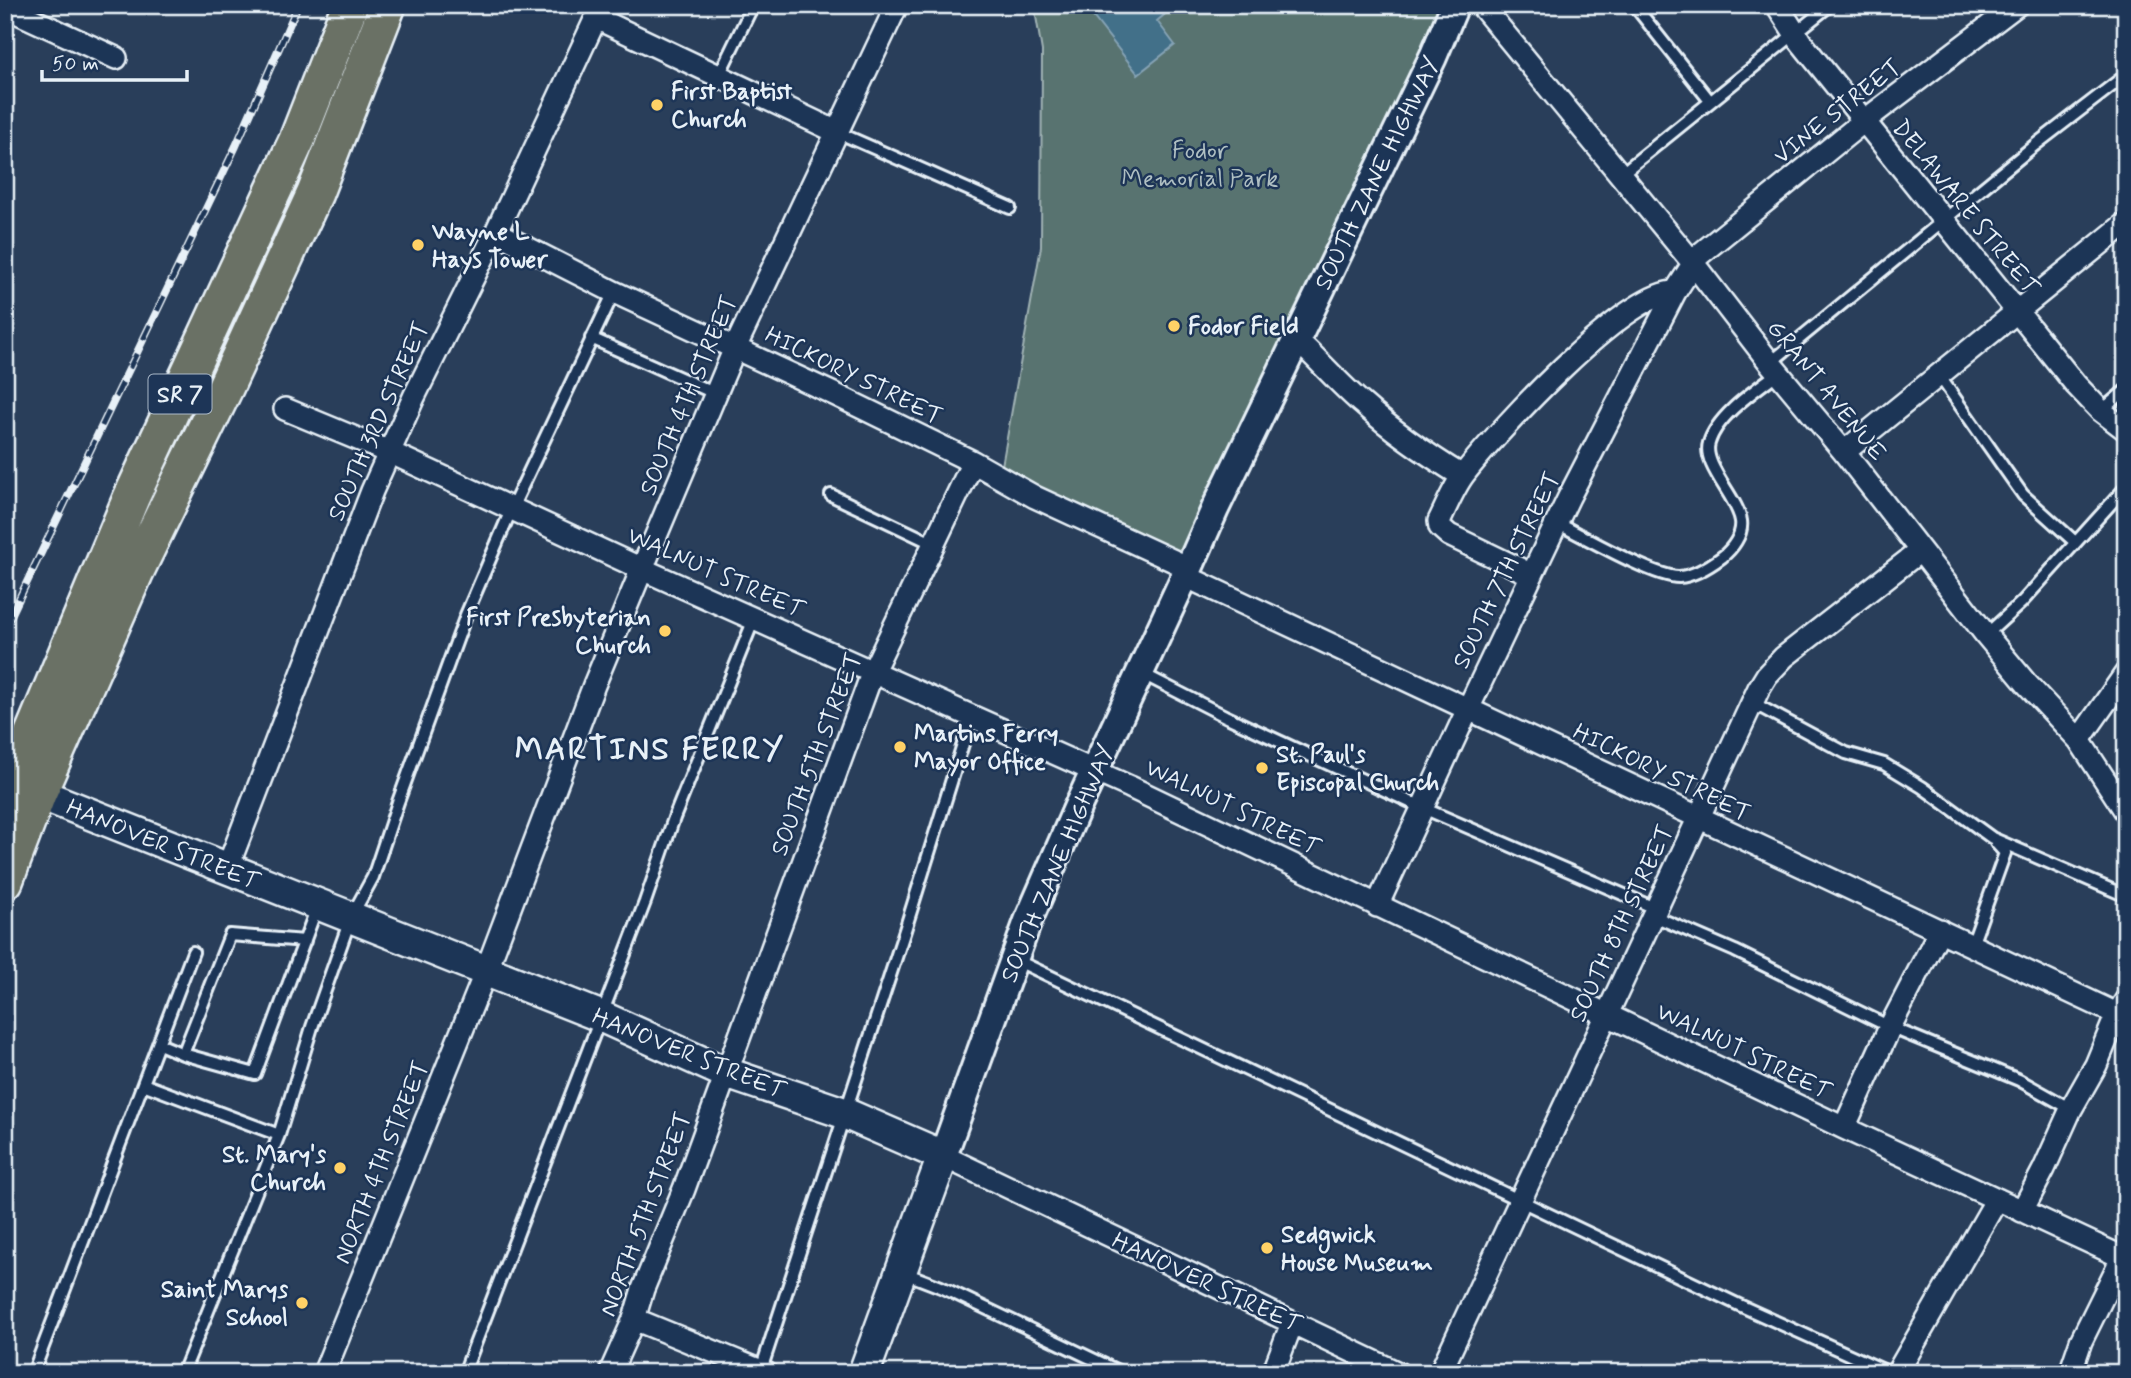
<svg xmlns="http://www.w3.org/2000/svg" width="2131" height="1378" viewBox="0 0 2131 1378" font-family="Mynerve,sans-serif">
  <rect width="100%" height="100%" fill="#293e5a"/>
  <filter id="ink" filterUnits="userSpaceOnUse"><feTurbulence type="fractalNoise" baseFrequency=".0143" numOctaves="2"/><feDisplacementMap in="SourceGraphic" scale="14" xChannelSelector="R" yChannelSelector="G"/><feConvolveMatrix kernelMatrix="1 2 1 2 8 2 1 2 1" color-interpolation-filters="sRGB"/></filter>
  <g filter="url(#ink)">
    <path fill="#597370" stroke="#a0b2b4" stroke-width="2" d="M1034,5H1454L1180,564L1000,477L1041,247L1042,51Z"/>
    <path fill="#436f89" stroke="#85a3b5" stroke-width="2" d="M1103,5H1176L1157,21L1175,45L1138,74L1091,14Z"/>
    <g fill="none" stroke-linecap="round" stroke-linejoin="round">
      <g stroke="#e8f1f8" stroke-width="16">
        <path id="service" d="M1634,5L1710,101
          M718,77L753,5
          M837,132L1010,208
          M1621,174L1830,5
          M591,338L716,394
          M1770,363L2035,145L2126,75
          M1938,374L2023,495L2075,542
          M2101,411L2126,390
          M831,495L934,544
          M1557,523C1581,535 1656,578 1679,577C1694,576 1710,566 1722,557C1732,549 1743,535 1741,521C1738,498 1702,465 1709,443C1717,415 1757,389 1779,372
          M1986,635L2022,602L2126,487
          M1141,673L1225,716L1423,808L1657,909
          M1753,703L1846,753L1884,764L1922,787L1992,838L2126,896
          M1654,916L1735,951L1890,1027L2019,1080L2071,1109
          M1972,945L2005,853L1996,843
          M1016,960L1739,1305L1890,1373
          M159,1044L183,1054L255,1074L317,907
          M183,1054L230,935L305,941
          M143,1084L279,1135
          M902,1272L941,1287L1122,1373
          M33,1373L193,952
          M183,1373L279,1135L312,1027L351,917L373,877L398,802L466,615L512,508L614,292
          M464,1373L645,902L674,818L754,619
          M760,1373L905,930L972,715"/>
      </g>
      <g stroke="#e8f1f8" stroke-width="26">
        <path id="minor" d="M1481,5L1693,263L1770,363L1844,452L1986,635L2026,683L2079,740L2126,812
          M1777,5L1800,41L2076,385L2101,411L2126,430
          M5,7L116,58
          M596,18L837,132
          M496,232L614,292L836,395L973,462L1035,497L1189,568L1185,576L2117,1014
          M1297,340C1320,361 1340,385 1364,405C1394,432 1428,455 1462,476
          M285,409L389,452L642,569L1130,787L1844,1128L2126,1259
          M1844,452L2126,223
          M1532,575L1449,535L1440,527L1439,521C1447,505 1454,487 1464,474C1495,434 1627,290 1675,292
          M2079,740L2126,673
          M227,869L372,491L414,397L496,232L602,5
          M1377,906L1468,709L1569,497L1675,292L1699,255L1864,121L2017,5
          M1844,1128L1890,1027L1940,930
          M943,1156L1398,1373
          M2022,1211L2044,1169L2071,1109L2096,1065L2117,1014L2126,1000
          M634,1319L766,1373
          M324,1373L486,971L594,685L642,569L735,348L897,5
          M610,1373L634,1319L643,1289L684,1189L873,671L973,462
          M1273,1373L1292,1323
          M1440,1373L1759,688L1767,675L1784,657L1920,551
          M1897,1373L1997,1199
          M2070,1373L2081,1341L2122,1258"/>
      </g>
      <g stroke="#e8f1f8" stroke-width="32">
        <path id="tertiary" d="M1189,568L1215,509L1433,57L1455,5
          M943,1156L1028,921L1078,806L1185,576"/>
      </g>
      <g stroke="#e8f1f8" stroke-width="35">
        <path id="secondary" d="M17,785L600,1016L726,1073L844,1113L943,1156L864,1373"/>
      </g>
      <g stroke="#e8f1f8" stroke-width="40">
        <path id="trunk" d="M5,800L131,498L297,140L350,5
          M5,881L38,794L136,571L226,386L315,193L388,5"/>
      </g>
      <use href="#service" stroke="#1d3557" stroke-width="10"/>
      <use href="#minor" stroke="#1d3557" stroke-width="21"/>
      <use href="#tertiary" stroke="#1d3557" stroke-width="26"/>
      <use href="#secondary" stroke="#1d3557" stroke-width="30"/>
      <use href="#trunk" stroke="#6a7165" stroke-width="35"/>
      <g stroke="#e8f1f8" stroke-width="8">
        <path id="rail" d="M5,628L236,146L298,5"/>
      </g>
      <use href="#rail" stroke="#1d3557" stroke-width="5" stroke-dasharray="16" stroke-linecap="butt"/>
    </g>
  </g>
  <g fill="#ffd166" stroke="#1d3557" stroke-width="2.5">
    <circle cx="657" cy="105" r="7"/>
    <circle cx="418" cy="245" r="7"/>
    <circle cx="1174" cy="326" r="7"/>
    <circle cx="665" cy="631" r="7"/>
    <circle cx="900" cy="747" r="7"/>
    <circle cx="1262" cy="768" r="7"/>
    <circle cx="340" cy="1168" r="7"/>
    <circle cx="1267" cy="1248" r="7"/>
    <circle cx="302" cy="1303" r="7"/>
  </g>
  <g text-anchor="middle" stroke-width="5" stroke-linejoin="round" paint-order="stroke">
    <rect fill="#1d3557" stroke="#abb9c8" stroke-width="2" x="148.5" y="374.5" width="63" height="39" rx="5"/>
    <g font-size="23" font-weight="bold" fill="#e8f1f8">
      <text x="180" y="402">SR 7</text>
    </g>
    <g font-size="24" font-weight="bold" fill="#e8f1f8" stroke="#1d3557" text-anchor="start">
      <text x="671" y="99">First Baptist<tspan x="671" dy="28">Church</tspan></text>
      <text x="432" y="239">Wayne L<tspan x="432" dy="28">Hays Tower</tspan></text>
      <text x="1188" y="334">Fodor Field</text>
      <text x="651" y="625" text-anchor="end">First Presbyterian<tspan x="651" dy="28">Church</tspan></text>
      <text x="914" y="741">Martins Ferry<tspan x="914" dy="28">Mayor Office</tspan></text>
      <text x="1276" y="762">St. Paul's<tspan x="1276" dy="28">Episcopal Church</tspan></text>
      <text x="326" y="1162" text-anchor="end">St. Mary's<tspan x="326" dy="28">Church</tspan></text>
      <text x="1281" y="1242">Sedgwick<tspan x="1281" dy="28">House Museum</tspan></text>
      <text x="288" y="1297" text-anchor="end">Saint Marys<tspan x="288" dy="28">School</tspan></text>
    </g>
    <g font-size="24" fill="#e8f1f8" stroke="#1d3557">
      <text transform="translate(1837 111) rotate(-38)" y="8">VINE STREET</text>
      <text transform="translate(1377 173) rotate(-64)" y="8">SOUTH ZANE HIGHWAY</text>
      <text transform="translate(1966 207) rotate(51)" y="8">DELAWARE STREET</text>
      <text transform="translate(854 375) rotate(26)" y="8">HICKORY STREET</text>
      <text transform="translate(1827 390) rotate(51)" y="8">GRANT AVENUE</text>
      <text transform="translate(688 395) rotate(-67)" y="8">SOUTH 4TH STREET</text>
      <text transform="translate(378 421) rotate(-66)" y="8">SOUTH 3RD STREET</text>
      <text transform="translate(1506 570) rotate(-64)" y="8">SOUTH 7TH STREET</text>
      <text transform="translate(716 572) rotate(24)" y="8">WALNUT STREET</text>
      <text transform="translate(816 754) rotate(-69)" y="8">SOUTH 5TH STREET</text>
      <text transform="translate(1662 772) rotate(26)" y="8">HICKORY STREET</text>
      <text transform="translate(1233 807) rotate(26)" y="8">WALNUT STREET</text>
      <text transform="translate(163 844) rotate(22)" y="8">HANOVER STREET</text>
      <text transform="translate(1057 863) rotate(-67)" y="8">SOUTH ZANE HIGHWAY</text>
      <text transform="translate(1621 923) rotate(-65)" y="8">SOUTH 8TH STREET</text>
      <text transform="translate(1744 1051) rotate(26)" y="8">WALNUT STREET</text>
      <text transform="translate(689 1053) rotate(22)" y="8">HANOVER STREET</text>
      <text transform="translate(381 1162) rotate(-68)" y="8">NORTH 4TH STREET</text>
      <text transform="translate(645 1214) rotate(-69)" y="8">NORTH 5TH STREET</text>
      <text transform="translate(1207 1282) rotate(25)" y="8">HANOVER STREET</text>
    </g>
    <g font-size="24" fill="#afbfc2" stroke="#1d3557">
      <text x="1200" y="158">Fodor<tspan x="1200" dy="28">Memorial Park</tspan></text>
    </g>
    <g font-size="32" font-weight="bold" letter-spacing="2" fill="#e8f1f8" stroke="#1d3557">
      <text x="650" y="759">MARTINS FERRY</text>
    </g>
  </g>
  <rect width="2131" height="1378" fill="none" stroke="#1d3557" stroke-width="28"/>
  <rect x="14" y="14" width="2103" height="1350" fill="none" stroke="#e8f1f8" stroke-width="2.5" filter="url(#ink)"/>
  <path d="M42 70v10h145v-10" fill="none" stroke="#e8f1f8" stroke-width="3.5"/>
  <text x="52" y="70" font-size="21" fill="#e8f1f8" stroke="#1d3557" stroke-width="5" paint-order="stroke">50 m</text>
</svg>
